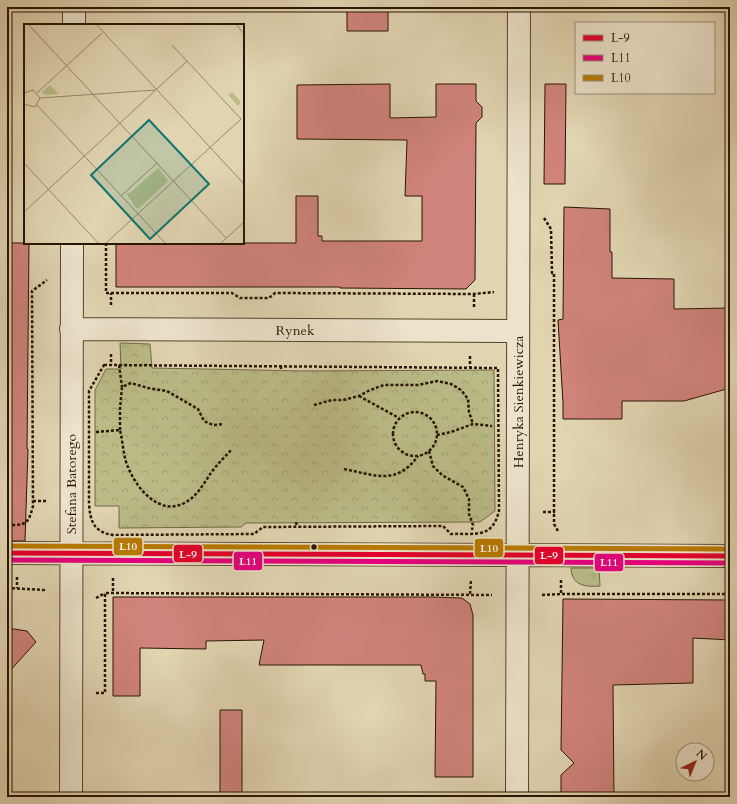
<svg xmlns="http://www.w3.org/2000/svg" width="737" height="804" viewBox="0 0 737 804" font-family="Cardo,serif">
  <defs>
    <pattern id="grass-tufts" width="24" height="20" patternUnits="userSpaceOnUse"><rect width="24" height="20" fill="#babb87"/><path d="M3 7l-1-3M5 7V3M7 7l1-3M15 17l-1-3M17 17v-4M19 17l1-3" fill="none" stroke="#a0a073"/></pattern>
    <pattern id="park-crowns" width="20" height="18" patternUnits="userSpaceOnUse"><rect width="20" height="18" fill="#babb87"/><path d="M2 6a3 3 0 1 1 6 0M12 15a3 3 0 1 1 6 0" fill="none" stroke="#a0a073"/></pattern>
  </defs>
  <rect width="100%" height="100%" fill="#e1d4b1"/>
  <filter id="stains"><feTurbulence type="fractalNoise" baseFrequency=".005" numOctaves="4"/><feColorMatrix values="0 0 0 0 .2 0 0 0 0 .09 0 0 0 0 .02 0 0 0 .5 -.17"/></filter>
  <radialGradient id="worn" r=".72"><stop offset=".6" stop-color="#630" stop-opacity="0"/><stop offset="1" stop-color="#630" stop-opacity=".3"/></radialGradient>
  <path fill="url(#grass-tufts)" stroke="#716844" d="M571,568H599L600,586C585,587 572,586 571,568Z"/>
  <path fill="url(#park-crowns)" stroke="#716844" d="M120,343L150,344L152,368L305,371L494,370L495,511L480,522L246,523L241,527L119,528V506H95V390L106,369H121Z"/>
  <path fill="#d0837c" stroke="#281500" d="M347,7H388V31H347Z
    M390,84V118L436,117V84H476V101L482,107V117L476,123L475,280L466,289L340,288V287H116V243H296V196H318V236H322V241H422V196H405L407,140L297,139V85Z
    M545,84H566L565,184H544Z
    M564,207L610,209V252H612V278L674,279V309L730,308V388L684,401H622V419H563V403L558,320L563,319Z
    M7,243H29L27,449H28L25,541H7Z
    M113,597H434L462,598L470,604L473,615V777H435L436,681H425V674H423L421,665H259L264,640L206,641V649L140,648V696H113Z
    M563,599L730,600V640L693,638V683L613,685L614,797H561V775L574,763L561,750Z
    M7,628L27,631L36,642L7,674Z
    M220,710H242V797H220Z"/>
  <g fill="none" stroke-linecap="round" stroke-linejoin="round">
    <g stroke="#56452c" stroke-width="24">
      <path id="minor" d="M74,25V7
        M71,329L518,331
        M7,553L730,556
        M71,797L72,243
        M517,797L519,7"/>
    </g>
    <path stroke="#281500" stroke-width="2.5" stroke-dasharray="3 2" stroke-linecap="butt" d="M544,218L551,229L552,273H554V524L558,531
      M106,243V293H232L240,298H269L275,293L474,294L494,292
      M474,294V307
      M111,305V293
      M111,354V365
      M470,356V367
      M104,365L498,368L499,511C492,539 476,533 451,534L443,526L263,527L254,534L113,535C93,532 90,520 89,503V391Z
      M119,365L122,387
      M281,366V370
      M359,396L399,418
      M314,405L332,400H343L359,396L370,390L384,385H418L437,381L451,384L461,390L468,399L469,412L473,424
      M393 434a22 22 0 1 1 44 0a22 22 0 1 1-44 0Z
      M120,430V409L122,387L131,383L148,388L167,391L198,409L204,421L213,425L224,424
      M96,432L120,430C123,442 123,456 128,467C139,494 167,523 195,495C201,489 206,480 211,473C217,464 225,457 232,449
      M437,435L451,432L473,424L492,426
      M429,451L433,466L442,475L463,487L469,499V514L473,525L472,530
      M344,469C375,475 396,486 418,456
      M33,501H46
      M543,512H555
      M296,522L297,527
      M7,525C26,525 28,525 33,506L32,291L47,280
      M17,577V588
      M113,578V593
      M561,580V594
      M7,588L44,590L46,591
      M470,594L471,580
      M542,595L561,594H730
      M96,598L105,593
      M96,693H105V593L492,595"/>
    <use href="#minor" stroke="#ece3cc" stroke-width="22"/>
    <g stroke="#ece3cc" stroke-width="8">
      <path id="bus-1" d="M7,553L730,556"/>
    </g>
    <g stroke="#ece3cc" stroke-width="8">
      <path id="bus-2" d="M7,560L730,563"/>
    </g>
    <g stroke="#ece3cc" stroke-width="8">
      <path id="bus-3" d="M7,546L730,549"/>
    </g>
    <use href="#bus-1" stroke="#e4002b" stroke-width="5"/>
    <use href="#bus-2" stroke="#e5007d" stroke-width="5"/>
    <use href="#bus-3" stroke="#b97a00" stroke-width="5"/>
  </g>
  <circle fill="#281500" stroke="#ece3cc" stroke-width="1.5" cx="314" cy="547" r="3.5"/>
  <g text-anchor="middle" stroke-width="3" stroke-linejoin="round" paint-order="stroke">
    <g font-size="14" fill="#281500" stroke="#ece3cc">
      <text x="295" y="335">Rynek</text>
      <text transform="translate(518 402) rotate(-90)" y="5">Henryka Sienkiewicza</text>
      <text transform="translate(71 484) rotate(-90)" y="5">Stefana Batorego</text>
    </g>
  </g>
  <g transform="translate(24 24)">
    <rect width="220" height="220" fill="#e1d4b1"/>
    <path d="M208,68L217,78L214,82L204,71Z" fill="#babb87"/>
    <path d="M26,61L34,69V70L21,71L18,68Z" fill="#babb87"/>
    <path d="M134,144L144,157L115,184H112L102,169H106Z" fill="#babb87"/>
    <path fill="none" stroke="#97886a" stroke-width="1" d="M4,0L202,214M72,0L220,160M212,0L220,10M148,21L217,95M0,69L9,66L16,74L11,83L0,80M13,69L78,9M16,74L131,66M13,81L142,220M0,139L75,220M97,172L133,139M0,188L163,37M81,220L217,95M196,220L220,198"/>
    <path fill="#0f766e" fill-opacity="0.15" stroke="#0f766e" stroke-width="2" d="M125,96L185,160L126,215L67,151Z"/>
    <rect width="220" height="220" fill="none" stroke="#281500" stroke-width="2"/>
  </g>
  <g stroke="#ece3cc" stroke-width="1.5">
    <rect x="113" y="537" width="30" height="19" rx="4" fill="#b97a00"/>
    <rect x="474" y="538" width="30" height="20" rx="4" fill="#b97a00"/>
    <rect x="173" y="544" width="30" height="19" rx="4" fill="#e4002b"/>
    <rect x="534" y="546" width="30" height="19" rx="4" fill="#e4002b"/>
    <rect x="233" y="551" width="30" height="20" rx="4" fill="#e5007d"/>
    <rect x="594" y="553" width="30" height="19" rx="4" fill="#e5007d"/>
  </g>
  <g font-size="11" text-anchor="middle" font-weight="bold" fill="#fff">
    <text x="128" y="550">L10</text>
    <text x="489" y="552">L10</text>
    <text x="188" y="558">L-9</text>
    <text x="549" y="559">L-9</text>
    <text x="248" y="565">L11</text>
    <text x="609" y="566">L11</text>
  </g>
  <rect width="737" height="804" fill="none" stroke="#e1d4b1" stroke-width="24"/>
  <rect x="8" y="8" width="721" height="788" fill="none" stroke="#281500" stroke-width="2"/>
  <rect x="12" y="12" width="713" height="780" fill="none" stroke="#281500"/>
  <rect x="575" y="22" width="140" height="72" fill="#ece3cc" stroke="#9e917a"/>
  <rect x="583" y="35" width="20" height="6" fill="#e4002b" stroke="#9e917a"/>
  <text x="611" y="42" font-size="12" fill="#281500">L-9</text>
  <rect x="583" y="55" width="20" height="6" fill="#e5007d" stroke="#9e917a"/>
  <text x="611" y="62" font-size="12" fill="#281500">L11</text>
  <rect x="583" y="75" width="20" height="6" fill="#b97a00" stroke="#9e917a"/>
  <text x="611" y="82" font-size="12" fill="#281500">L10</text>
  <g transform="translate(695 762) rotate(43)"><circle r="19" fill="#ece3cc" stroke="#9e917a"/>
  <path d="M0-3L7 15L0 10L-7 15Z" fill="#8f2418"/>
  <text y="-6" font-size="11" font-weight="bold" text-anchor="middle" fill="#281500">N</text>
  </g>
  <rect width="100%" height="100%" filter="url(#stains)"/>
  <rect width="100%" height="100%" fill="url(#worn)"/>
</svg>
